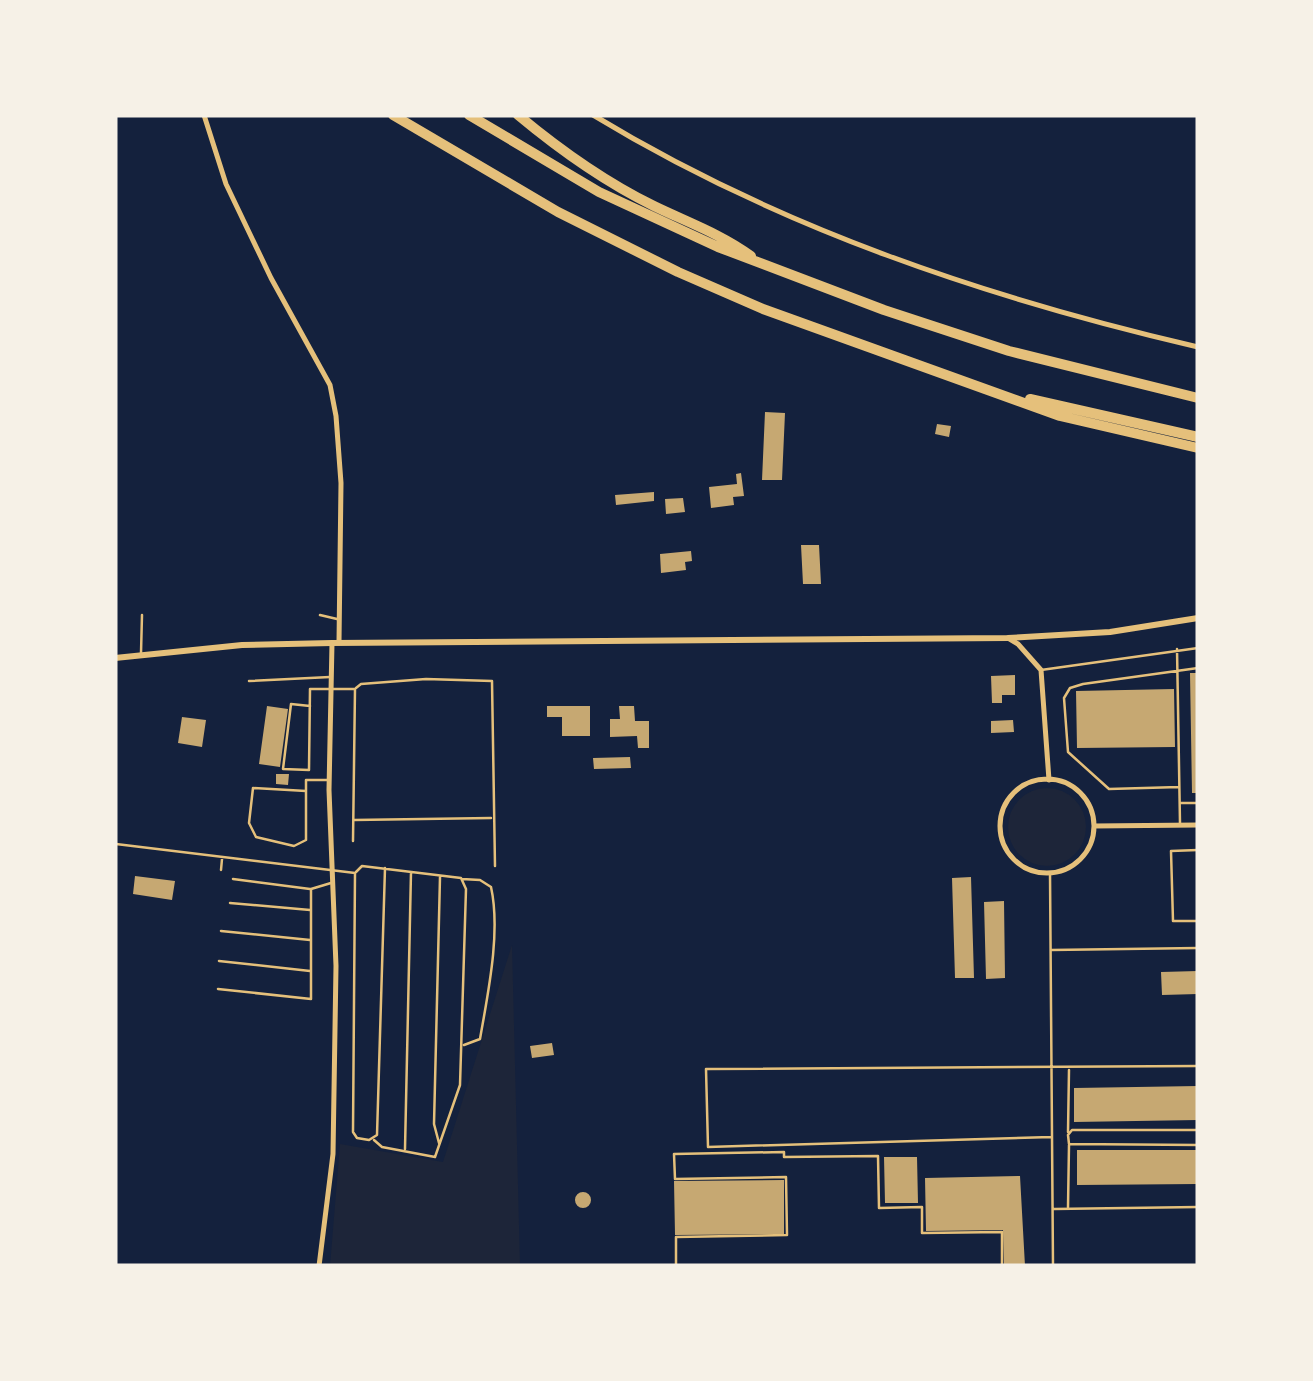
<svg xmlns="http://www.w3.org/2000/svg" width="1313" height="1381" viewBox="0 0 1313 1381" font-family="'Times New Roman',serif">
  <rect width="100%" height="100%" fill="#14213d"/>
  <path fill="#1d2539" d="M1008 827a39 39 0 1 1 78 0a39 39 0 1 1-78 0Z
    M512,945L520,1266H330L340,1144L443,1162Z"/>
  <path fill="#c6a872" d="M765,412L785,413L782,480H762Z
    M937,424L951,426L949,437L935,434Z
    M741,473L744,496L733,497L734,505L711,508L709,487L737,484L736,474Z
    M654,492V501L616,505L615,495Z
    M683,498L685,512L666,514L665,499Z
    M801,545H819L821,584H803Z
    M691,551L692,561L685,562L686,570L661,573L660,554Z
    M1190,673H1198V793H1192Z
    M1015,675V695H1002V703H992L991,676Z
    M1174,689L1175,747L1077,748L1076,691Z
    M267,706L288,709L280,767L259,764Z
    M547,706H590V736H562V717H547Z
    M619,706H634L635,721H649V748H638L637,736L610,737V719H620Z
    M182,717L206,720L202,747L178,743Z
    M1013,720L1014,732L991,733V721Z
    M630,757L631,768L594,769L593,758Z
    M276,774H289L288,785L276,784Z
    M135,876L175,881L172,900L133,894Z
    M971,877L974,978H955L952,878Z
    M1004,901L1005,978L986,979L984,902Z
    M1198,971V994L1162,995L1161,972Z
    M552,1043L554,1055L532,1058L530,1046Z
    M1198,1086V1120L1074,1122V1088Z
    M1077,1150H1198V1184L1077,1185Z
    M884,1157H917L918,1203H885Z
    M1020,1176L1025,1266H1004L1003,1230L926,1231L925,1178Z
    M784,1180V1234L675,1235L674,1181Z
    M575 1200a8 8 0 1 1 16 0a8 8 0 1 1-16 0Z"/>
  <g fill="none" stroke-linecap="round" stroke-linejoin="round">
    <path stroke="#e5c07b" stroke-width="2.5" d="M320,615L337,619
      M1177,649L1180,823
      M141,653L142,615
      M1041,670L1198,648
      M249,681L330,677
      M356,688L361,684L426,679L492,681L495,866
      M310,706L291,704L283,769L309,770L310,689H355L353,841
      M1179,787L1109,789L1068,752L1064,698L1070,688L1083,684L1198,668
      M306,791V840L294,846L256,837L249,823L253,788L306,791V780H328
      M1180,803H1198
      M354,820L491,818
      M116,844L355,873L353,1132L357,1138L369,1140L377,1135L385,868
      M1198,850L1171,851L1173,921H1198
      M221,870L222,859
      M356,872L362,866L461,878L466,889L460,1085L435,1157L382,1147L374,1140
      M1050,873L1053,1266
      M233,879L310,889
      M462,879L480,880L491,887C501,932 488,993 480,1039L464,1045
      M230,903L310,910
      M221,931L310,940
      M1051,950L1198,948
      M219,961L310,971
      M218,989L311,999V889L331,883
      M1198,1130H1072L1068,1135L1069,1144L1198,1145
      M1068,1132L1069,1070
      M1051,1137L708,1147L706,1069L1198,1066
      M439,1143L434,1124L440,877
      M405,1149L411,872
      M1068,1207L1069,1145
      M1054,1209L1198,1207
      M676,1266V1237L787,1235L786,1177L675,1179L674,1154L784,1152V1157L878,1156L879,1208L922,1207V1233L1002,1232V1266"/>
    <path stroke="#e5c07b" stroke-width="5" d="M204,115L226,184L271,278L330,385L336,416L341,483L339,642
      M593,115C779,228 987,298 1198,347
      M1008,638L1018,644L1041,670L1049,780
      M1000 826a47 47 0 1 1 94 0a47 47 0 1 1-94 0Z
      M1094,826L1198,825
      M319,1266L333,1154L336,966L329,790L332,643"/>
    <path stroke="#e5c07b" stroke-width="6" d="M115,658L242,645L332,643L1008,638L1110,632L1198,618"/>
    <path stroke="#e5c07b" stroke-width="10" d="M393,115L558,212L678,272L763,309L1060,416L1198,448
      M469,115L599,192L718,247L884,310L1009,351L1198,398
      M518,115C560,150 605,182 654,206C687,222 721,234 751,256
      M1030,399L1198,437"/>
  </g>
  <rect width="1313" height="1381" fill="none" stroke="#f6f1e7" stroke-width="235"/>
</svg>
